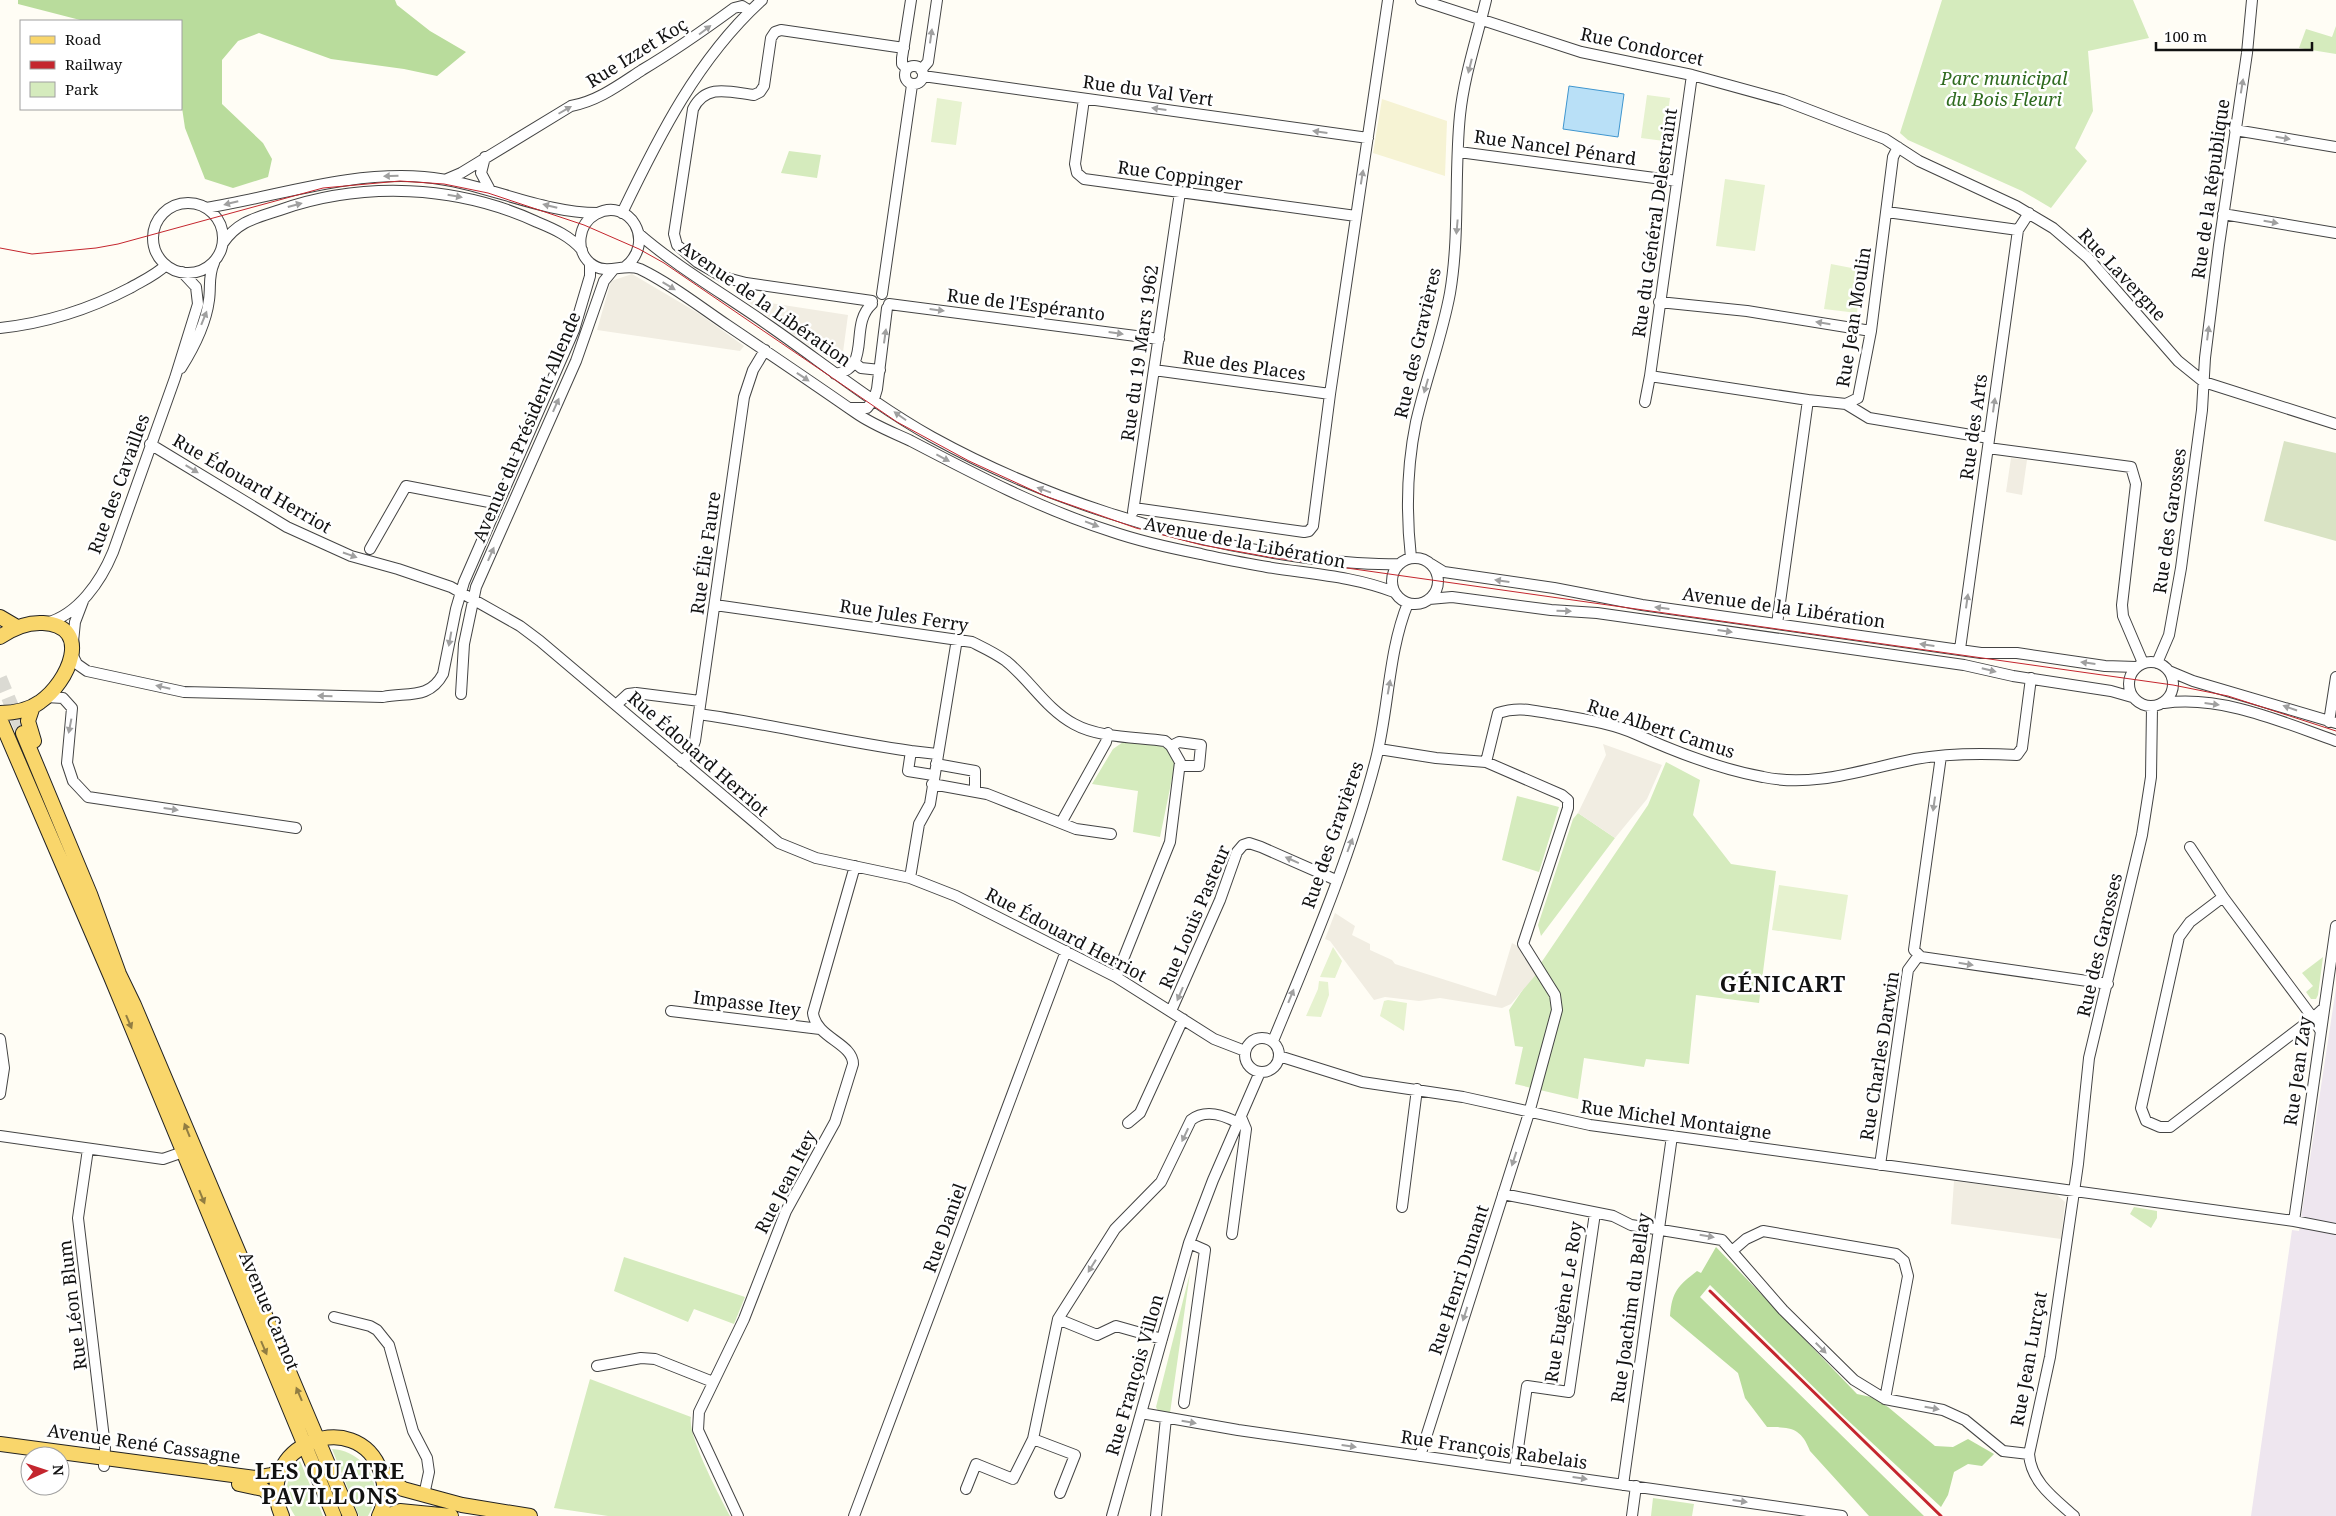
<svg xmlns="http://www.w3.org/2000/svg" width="2336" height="1516" viewBox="0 0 2336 1516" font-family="'Noto Serif',serif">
  <rect width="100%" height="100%" fill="#fffdf5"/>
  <path fill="#eee6ef" d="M2336,988V1516H2251L2292,1230L2299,1231Z"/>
  <path fill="#f6f3d4" d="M1382,99L1447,121L1445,176L1373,153Z"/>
  <path fill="#d5ebbd" d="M1942,0H2133L2149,38L2088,51L2093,111L2075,148L2087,161L2051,208L2022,191L1908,140L1900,133Z
    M2336,26V54L2299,48L2306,29L2332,37Z
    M789,151L821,155L817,178L781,173Z
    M1126,740L1156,743L1170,751L1175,764L1160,837L1133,832L1138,791L1092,784L1113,749Z
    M1666,762L1700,780L1693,815L1731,864L1776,871L1759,1003L1696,995L1689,1064L1646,1059L1644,1067L1584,1058L1578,1099L1515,1084L1523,1047L1515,1046L1509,1010L1648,805Z
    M1517,796L1559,807L1539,872L1502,860Z
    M1578,813L1615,838L1541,936L1538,925L1573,819Z
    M2323,957L2318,995L2316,999H2311L2306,992L2313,986L2302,973Z
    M2134,1207L2157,1211V1218L2151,1228L2130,1214Z
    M624,1257L745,1297L734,1324L694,1309L688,1322L614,1291Z
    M1190,1273L1170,1413L1158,1411L1156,1407Z
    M590,1379L691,1417C687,1435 720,1497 730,1516H608L554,1508Z
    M332,1449C365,1451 387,1485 368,1516H359Z
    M300,1461L323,1516H295C282,1497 285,1477 300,1461Z
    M1653,1498L1694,1504L1692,1516H1651Z"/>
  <path fill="#b9dc9c" d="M18,0H395L397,5L430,31L466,52L437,76L404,69L331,59L259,33L238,41L222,60V104L263,143L272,159L268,177L233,188L205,179L185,128L181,101V21H84L18,4Z
    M1716,1247L1857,1394L1871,1397L1888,1407L1935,1446L1953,1447L1968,1439L1994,1454L1982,1466L1968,1464L1954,1472L1948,1495L1941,1507L1841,1414L1710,1285L1700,1297L1924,1516H1869L1810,1451C1801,1427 1790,1427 1767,1427L1745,1398L1738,1373L1670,1316C1672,1291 1678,1286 1697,1271L1701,1273Z"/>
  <path fill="#d9e3c4" d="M2284,441L2336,453V541L2264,521Z"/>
  <path fill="#e6f2cf" d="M1647,95L1670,98L1664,141L1641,138Z
    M937,98L962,102L956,145L931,142Z
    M1725,179L1765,185L1755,251L1716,246Z
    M1831,264L1862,270L1857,313L1824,309Z
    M1779,885L1848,895L1841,940L1772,930Z
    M1333,947L1342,961L1335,978L1320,977Z
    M1319,981L1328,982L1329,995L1321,1017L1306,1016L1318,989Z
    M1388,1000L1407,1003L1404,1031L1380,1016L1384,1001Z"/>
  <path fill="#f1ede2" d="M632,274L698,313L744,346L740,351L597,330L611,281Z
    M744,299L848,315L841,367L802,341Z
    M2011,458L2027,460L2022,495L2006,492Z
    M1603,744L1662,765L1647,799L1615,838L1578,813L1606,755Z
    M1335,913L1355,926L1352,935L1370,944V950L1392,960L1395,964L1496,996L1512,943L1525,950L1539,971L1511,1004L1502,1008L1440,998L1419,1001L1385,997L1374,1000L1330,941L1325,939Z
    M1954,1181L2056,1194L2065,1202L2061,1239L1951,1224Z"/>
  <path fill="#b9e0f7" stroke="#3f96cf" d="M1569,86L1624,94L1618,137L1563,129Z"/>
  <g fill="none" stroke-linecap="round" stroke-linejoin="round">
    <path stroke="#dbdad3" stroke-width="14" stroke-dasharray="14 7" stroke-linecap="butt" d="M0,678L23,733"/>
    <g stroke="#444" stroke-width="12">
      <path id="minor" d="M1421,0L1581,52L1692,75L1783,100L1885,139L1919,161L2016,206L2053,228L2088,258L2178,361L2204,382L2336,424
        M905 75a9 9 0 1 1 18 0a9 9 0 1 1-18 0Z
        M907,69L902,64V58L911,0
        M921,70L928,62L937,0
        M1692,75L1650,376L1808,400
        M923,76L1368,138
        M1084,99L1075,164L1077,173L1084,179L1356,216
        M2235,130L2336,147
        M1459,152L1677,181
        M485,157L481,173L489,188
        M447,179L461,173L571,106C598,101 619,85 642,70C674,51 704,30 734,8L742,6L750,11
        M153 238a35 35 0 1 1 70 0a35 35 0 1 1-70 0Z
        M206,208C279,196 349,171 424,177C483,182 540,213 598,213
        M1887,212L2018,230
        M622,213C659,136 698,58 762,0
        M2223,214L2336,233
        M639,234C678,268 729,297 771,327C824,364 875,405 932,437C1043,498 1168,538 1293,556C1328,561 1362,565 1398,564
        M223,243C238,221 256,218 280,210C363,181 457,185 537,222C554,229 570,236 582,250
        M625,267C657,242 629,196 596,214C578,224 575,250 590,263C607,277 623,262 640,269C671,284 699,306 727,325C770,354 813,383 856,413C873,425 892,432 911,441C976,475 1041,509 1110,531C1139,541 1170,548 1201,554C1222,559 1245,563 1267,567C1310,574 1353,576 1394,592
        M882,294L912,85
        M872,301L746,283L723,277L697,262L677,245L674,234L693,109C706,83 730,92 754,95L760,92L764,86L771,38L775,32L781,30L904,48
        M1659,302L1747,311L1871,331
        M889,304L1159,339
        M0,328C47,323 88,310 130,288C142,281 156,275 166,265
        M855,363L861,368L880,370
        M181,368C193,349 206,323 209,300C211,286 208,276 214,263
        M1154,370L1330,394
        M835,374C873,368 848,325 872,304
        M1645,402L1650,376
        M1846,404L1869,418L1989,438
        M850,408H867L874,399L877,389L887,308
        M150,444L287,527L351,556L398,569L451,587L520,626L540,641L779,843L816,858L910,878L956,896L1116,977L1214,1039L1245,1051
        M1988,448L2131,467L2136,484L2122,605L2123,616L2143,663
        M1134,508L1304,532L1309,531L1313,526L1330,394L1388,0
        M1133,512L1180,192
        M370,549L406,486L489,502L497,506
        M1392 581a23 23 0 1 1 46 0a23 23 0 1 1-46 0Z
        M1411,558C1406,513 1407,466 1416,422C1426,378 1442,337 1450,293C1460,234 1454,174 1460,115C1464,76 1477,38 1486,0
        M1431,564L1444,572L1554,588L1642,605L1981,653H2017L2105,666L2136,667
        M1429,599L1452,597L1551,610L1597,613L1964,665L2013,676L2111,691L2132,697
        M715,605L972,642C984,648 995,653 1006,661C1030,680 1046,709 1074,724C1099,738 1136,737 1165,741L1171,746L1180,762L1170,842L1116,977
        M46,623C78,615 101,581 113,552L175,378L198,304L196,287L182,272
        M1777,624L1808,400L1846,404L1858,398L1871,331L1893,157L1898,147
        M73,642L75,622L83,601
        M1960,649L2018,230L2029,213
        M72,654L77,664L87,671L184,692L383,697C407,692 429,700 443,674L456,609L464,582L574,330L590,276V263
        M2129 684a22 22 0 1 1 44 0a22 22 0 1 1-44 0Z
        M2157,663L2169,635L2181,568L2202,410L2205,358L2219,245L2247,53L2252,0
        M2169,671L2193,681L2336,723
        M461,694L464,644L476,587L576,361L604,281L613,270
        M46,697L63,698L72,708L67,763L73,781L88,797L296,828
        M2164,703C2222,695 2282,722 2336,741
        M616,705L628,694L636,693L700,701
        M699,714C770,724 839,741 911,751L908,771L933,775
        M2329,722L2336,677
        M1171,746L1179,742L1201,745L1199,766H1180
        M1379,749L1436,758L1486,762L1498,713C1519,706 1533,711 1554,714C1582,719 1612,723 1638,735C1678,753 1719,769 1763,777C1815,788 1864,769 1915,759C1949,753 1983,753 2017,755L2022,748L2031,678
        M911,751L937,754
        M1941,756L1914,950L1921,957L2108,984
        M682,762L691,752L695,741L744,397L753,370L765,350
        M936,764L975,771V791
        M932,784L987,794L1076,829L1111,834
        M1061,823L1106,742L1108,733
        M2190,847L2223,897
        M910,878L919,824L930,804L957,639
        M671,1011L820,1029
        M1171,1011L1220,900L1237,852L1243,845L1249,843L1261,847L1336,880
        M2320,1030L2313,1018L2223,897L2190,922L2179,937L2141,1108L2146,1121L2160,1127H2170L2313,1018L2324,1008
        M1245 1055a17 17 0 1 1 34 0a17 17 0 1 1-34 0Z
        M0,1039L4,1068L0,1094
        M1273,1041C1311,949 1351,856 1376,759C1389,708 1388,652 1408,603
        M1279,1056L1362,1082L1463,1097L1590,1125L2294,1221L2336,926
        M1128,1123L1140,1113L1183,1019
        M0,1136L163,1159L183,1152
        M88,1149L78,1218L105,1447L104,1466
        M1880,1165L1908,970L1919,955
        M1503,1194L1613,1216L1631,1225L1722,1240L1783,1310L1854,1380L1885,1399L1943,1410L1965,1420L2003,1451L2029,1454
        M1402,1207L1417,1089
        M2294,1221L2336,1229
        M1232,1234L1246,1129L1241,1117
        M1732,1251L1746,1239L1763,1231L1896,1254L1904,1261L1908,1276L1885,1399
        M334,1317L370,1326L377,1330L389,1345L413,1431L427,1458L429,1472L424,1495
        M1058,1319L1033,1439L1075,1455L1060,1493
        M1162,1339L1116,1326L1097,1335L1058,1319L1115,1229L1161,1182L1191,1120C1205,1109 1224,1115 1238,1123
        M597,1366L641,1358L655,1359L713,1382
        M1184,1403L1205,1250L1189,1243
        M1141,1413L1238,1430L1842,1516
        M1420,1456L1529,1113L1557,1010L1555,995L1523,944L1568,808V800L1562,795L1486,762
        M1515,1469L1527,1386L1569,1392L1595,1213
        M1623,1485L1672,1136
        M966,1489L976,1464L1013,1479L1033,1439
        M738,1516L698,1430L699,1412L744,1319L786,1211L835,1122L853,1064C853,1043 816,1038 813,1013L855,866
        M854,1516L1066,951
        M1112,1516L1189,1243L1213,1180L1260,1072
        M1156,1516L1166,1418
        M1632,1516L1636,1486
        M2074,1516C2054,1498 2031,1482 2029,1454L2050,1357L2078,1164L2089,1058L2142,835L2151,777L2152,707"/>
    </g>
    <g stroke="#222" stroke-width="16">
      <path id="major" d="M0,617L17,627
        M0,637C13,628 26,622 43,623C94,626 68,683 40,702C29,710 14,713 0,713
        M33,706L28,721L34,741
        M0,719L111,977L334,1516
        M23,733L90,894L119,974L134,1005L350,1516
        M0,1444L255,1478L272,1475L281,1469
        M382,1470L388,1478L403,1489L462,1505L530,1516
        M239,1484L263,1489L276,1500
        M282,1516C251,1446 357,1404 381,1472C386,1487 386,1502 379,1516
        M387,1516L400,1511L451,1516"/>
    </g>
    <use href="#minor" stroke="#fff" stroke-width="10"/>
    <use href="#major" stroke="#f9d66b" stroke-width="14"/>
    <path stroke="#c4262e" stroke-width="1" d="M0,248L32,254L96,248L118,244L323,188L400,181L444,184L488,193L584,225L639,249L664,263L897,422L969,461L1045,496L1136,528L1202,545L1269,557L2173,685L2228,696L2336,731"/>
    <path stroke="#c4262e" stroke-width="3" d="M1710,1291L1941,1516"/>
  </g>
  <defs><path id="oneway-solid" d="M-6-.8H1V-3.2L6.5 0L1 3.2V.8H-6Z" transform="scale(1.25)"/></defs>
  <g fill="#a0a0a0">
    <use href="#oneway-solid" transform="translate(705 30) rotate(-37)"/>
    <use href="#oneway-solid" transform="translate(931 36) rotate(-82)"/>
    <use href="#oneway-solid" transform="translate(1470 66) rotate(104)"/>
    <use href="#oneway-solid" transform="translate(2242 86) rotate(-81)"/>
    <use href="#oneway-solid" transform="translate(1159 109) rotate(-172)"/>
    <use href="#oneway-solid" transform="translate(565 110) rotate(-30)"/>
    <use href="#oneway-solid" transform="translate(1320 132) rotate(-172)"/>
    <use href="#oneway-solid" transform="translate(2283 138) rotate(9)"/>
    <use href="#oneway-solid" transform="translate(391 176) rotate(178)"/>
    <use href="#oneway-solid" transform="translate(1362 177) rotate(-81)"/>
    <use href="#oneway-solid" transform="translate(455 196) rotate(10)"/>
    <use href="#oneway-solid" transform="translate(231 203) rotate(166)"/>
    <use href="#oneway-solid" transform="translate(295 205) rotate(-15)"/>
    <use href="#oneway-solid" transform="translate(550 206) rotate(-166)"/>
    <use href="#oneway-solid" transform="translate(2271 222) rotate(10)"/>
    <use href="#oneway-solid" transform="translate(1457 227) rotate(95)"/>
    <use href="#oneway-solid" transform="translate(669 286) rotate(31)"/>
    <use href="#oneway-solid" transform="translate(937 310) rotate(7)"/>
    <use href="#oneway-solid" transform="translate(204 318) rotate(-68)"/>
    <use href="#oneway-solid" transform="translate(1823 323) rotate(-171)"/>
    <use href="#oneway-solid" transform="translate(1116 333) rotate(8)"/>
    <use href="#oneway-solid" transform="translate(2208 333) rotate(-83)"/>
    <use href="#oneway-solid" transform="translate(885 336) rotate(-82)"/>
    <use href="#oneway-solid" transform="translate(803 377) rotate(34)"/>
    <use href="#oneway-solid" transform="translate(1426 386) rotate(106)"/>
    <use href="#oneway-solid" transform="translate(556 405) rotate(-66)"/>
    <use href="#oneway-solid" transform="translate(1994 405) rotate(-82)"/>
    <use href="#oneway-solid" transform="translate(900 416) rotate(-145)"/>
    <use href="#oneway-solid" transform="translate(943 458) rotate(28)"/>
    <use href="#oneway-solid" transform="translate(192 469) rotate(31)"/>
    <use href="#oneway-solid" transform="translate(1044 490) rotate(-160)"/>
    <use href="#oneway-solid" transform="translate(1092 524) rotate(21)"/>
    <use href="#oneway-solid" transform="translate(491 554) rotate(-66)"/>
    <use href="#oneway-solid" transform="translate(350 555) rotate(19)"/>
    <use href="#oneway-solid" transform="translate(1502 581) rotate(-172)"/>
    <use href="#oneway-solid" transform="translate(1967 601) rotate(-82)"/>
    <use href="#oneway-solid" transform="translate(1662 608) rotate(-173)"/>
    <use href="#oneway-solid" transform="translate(1564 611) rotate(2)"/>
    <use href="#oneway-solid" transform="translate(1725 631) rotate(8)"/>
    <use href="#oneway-solid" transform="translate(450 639) rotate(100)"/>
    <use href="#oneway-solid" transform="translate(1927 645) rotate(-172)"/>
    <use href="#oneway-solid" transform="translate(2088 663) rotate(-173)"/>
    <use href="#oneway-solid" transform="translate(1989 670) rotate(14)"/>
    <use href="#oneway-solid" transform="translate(163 687) rotate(-167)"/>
    <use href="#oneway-solid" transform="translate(1389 687) rotate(-80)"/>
    <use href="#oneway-solid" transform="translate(325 696) rotate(-179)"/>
    <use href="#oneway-solid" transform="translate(2212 704) rotate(7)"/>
    <use href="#oneway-solid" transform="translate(2290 708) rotate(-161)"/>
    <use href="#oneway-solid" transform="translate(70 726) rotate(101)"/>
    <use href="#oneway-solid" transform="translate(1934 804) rotate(98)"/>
    <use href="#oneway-solid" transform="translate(171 809) rotate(8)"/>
    <use href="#oneway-solid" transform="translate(1350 845) rotate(-69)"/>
    <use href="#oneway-solid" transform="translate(1292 860) rotate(-156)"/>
    <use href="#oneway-solid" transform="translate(1966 964) rotate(9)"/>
    <use href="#oneway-solid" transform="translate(1180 994) rotate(113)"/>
    <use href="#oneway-solid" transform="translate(1291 996) rotate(-68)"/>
    <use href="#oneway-solid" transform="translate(1185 1135) rotate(115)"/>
    <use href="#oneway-solid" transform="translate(1514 1159) rotate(108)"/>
    <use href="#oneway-solid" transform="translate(1707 1236) rotate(10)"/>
    <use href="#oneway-solid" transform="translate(1092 1266) rotate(122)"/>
    <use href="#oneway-solid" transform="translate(1465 1314) rotate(108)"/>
    <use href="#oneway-solid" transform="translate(1821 1348) rotate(45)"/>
    <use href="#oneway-solid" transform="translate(1932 1408) rotate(10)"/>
    <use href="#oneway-solid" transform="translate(1189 1422) rotate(10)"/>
    <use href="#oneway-solid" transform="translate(1349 1446) rotate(8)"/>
    <use href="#oneway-solid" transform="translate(1580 1478) rotate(8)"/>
    <use href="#oneway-solid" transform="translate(1740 1501) rotate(8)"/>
  </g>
  <g fill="#917d42">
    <use href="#oneway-solid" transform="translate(129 1022) rotate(67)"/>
    <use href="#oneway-solid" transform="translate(187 1130) rotate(-112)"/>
    <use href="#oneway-solid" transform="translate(202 1197) rotate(68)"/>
    <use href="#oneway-solid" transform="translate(264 1348) rotate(67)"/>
    <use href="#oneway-solid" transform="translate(299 1394) rotate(-113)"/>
  </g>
  <g text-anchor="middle" stroke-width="5" stroke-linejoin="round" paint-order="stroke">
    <g font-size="18" fill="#111" stroke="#fff">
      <text transform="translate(1642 47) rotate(12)" y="6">Rue Condorcet</text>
      <text transform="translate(637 53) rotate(-32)" y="6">Rue Izzet Koç</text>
      <text transform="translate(1148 91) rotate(8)" y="6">Rue du Val Vert</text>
      <text transform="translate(1555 148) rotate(8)" y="6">Rue Nancel Pénard</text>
      <text transform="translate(1180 176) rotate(8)" y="6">Rue Coppinger</text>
      <text transform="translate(2211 189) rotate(-82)" y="6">Rue de la République</text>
      <text transform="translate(1655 223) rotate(-82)" y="6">Rue du Général Delestraint</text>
      <text transform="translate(2122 275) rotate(47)" y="6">Rue Lavergne</text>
      <text transform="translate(765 304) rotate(35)" y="6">Avenue de la Libération</text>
      <text transform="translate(1026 305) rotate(7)" y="6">Rue de l'Espéranto</text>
      <text transform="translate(1854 317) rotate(-81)" y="6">Rue Jean Moulin</text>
      <text transform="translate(1418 343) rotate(-77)" y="6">Rue des Gravières</text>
      <text transform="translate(1140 353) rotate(-82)" y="6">Rue du 19 Mars 1962</text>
      <text transform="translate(1244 366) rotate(8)" y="6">Rue des Places</text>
      <text transform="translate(527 427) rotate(-67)" y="6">Avenue du Président Allende</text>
      <text transform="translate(1974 427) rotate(-82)" y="6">Rue des Arts</text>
      <text transform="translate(119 484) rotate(-70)" y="6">Rue des Cavailles</text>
      <text transform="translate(252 484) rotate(30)" y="6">Rue Édouard Herriot</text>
      <text transform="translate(2170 521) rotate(-82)" y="6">Rue des Garosses</text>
      <text transform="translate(1245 543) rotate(11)" y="6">Avenue de la Libération</text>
      <text transform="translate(706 553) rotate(-82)" y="6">Rue Élie Faure</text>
      <text transform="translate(1784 608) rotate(8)" y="6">Avenue de la Libération</text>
      <text transform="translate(904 616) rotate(9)" y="6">Rue Jules Ferry</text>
      <text transform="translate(1661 729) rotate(18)" y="6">Rue Albert Camus</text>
      <text transform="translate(698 754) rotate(41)" y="6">Rue Édouard Herriot</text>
      <text transform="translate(1333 835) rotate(-71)" y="6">Rue des Gravières</text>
      <text transform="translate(1195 917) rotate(-67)" y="6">Rue Louis Pasteur</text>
      <text transform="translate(1066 935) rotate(28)" y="6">Rue Édouard Herriot</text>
      <text transform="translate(2100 945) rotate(-77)" y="6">Rue des Garosses</text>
      <text transform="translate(747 1004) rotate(7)" y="6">Impasse Itey</text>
      <text transform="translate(1880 1056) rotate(-81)" y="6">Rue Charles Darwin</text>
      <text transform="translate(2298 1071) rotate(-82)" y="6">Rue Jean Zay</text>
      <text transform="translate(1676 1120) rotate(8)" y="6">Rue Michel Montaigne</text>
      <text transform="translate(786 1182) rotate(-63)" y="6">Rue Jean Itey</text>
      <text transform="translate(945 1228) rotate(-70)" y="6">Rue Daniel</text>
      <text transform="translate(1459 1280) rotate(-72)" y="6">Rue Henri Dunant</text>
      <text transform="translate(1564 1302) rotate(-81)" y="6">Rue Eugène Le Roy</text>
      <text transform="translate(73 1305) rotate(-97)" y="6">Rue Léon Blum</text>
      <text transform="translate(1631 1308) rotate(-82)" y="6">Rue Joachim du Bellay</text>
      <text transform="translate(269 1311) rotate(67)" y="6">Avenue Carnot</text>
      <text transform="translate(2029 1359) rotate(-80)" y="6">Rue Jean Lurçat</text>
      <text transform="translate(1135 1375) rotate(-74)" y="6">Rue François Villon</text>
      <text transform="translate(144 1444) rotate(8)" y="6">Avenue René Cassagne</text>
      <text transform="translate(1494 1450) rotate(8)" y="6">Rue François Rabelais</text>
    </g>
    <g font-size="18" font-style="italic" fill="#2f6b1f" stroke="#fff">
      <text x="2004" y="85">Parc municipal<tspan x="2004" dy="21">du Bois Fleuri</tspan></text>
    </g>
    <g font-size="22" font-weight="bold" letter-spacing="1" fill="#111" stroke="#fff">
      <text x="1783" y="992">GÉNICART</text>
      <text x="330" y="1479">LES QUATRE<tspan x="330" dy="25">PAVILLONS</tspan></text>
    </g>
  </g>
  <rect x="20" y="20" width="162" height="90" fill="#ffffff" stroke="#a0a0a0"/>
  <rect x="30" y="36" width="25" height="8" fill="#f9d66b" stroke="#a0a0a0"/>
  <text x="65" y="45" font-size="15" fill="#111111">Road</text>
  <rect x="30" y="61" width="25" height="8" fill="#c4262e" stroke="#a0a0a0"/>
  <text x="65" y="70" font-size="15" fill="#111111">Railway</text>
  <rect x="30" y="82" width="25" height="15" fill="#d5ebbd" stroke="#a0a0a0"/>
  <text x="65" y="95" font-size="15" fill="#111111">Park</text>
  <g transform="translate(45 1471) rotate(87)"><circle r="24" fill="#ffffff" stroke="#a0a0a0"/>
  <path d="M0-4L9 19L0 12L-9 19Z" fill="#c4262e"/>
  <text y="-8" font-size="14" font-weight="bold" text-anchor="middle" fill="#111111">N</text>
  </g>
  <path d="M2156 42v8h156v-8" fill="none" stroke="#111111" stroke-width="2.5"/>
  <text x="2164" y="42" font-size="15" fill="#111111" stroke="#ffffff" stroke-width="4" paint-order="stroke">100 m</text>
</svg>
